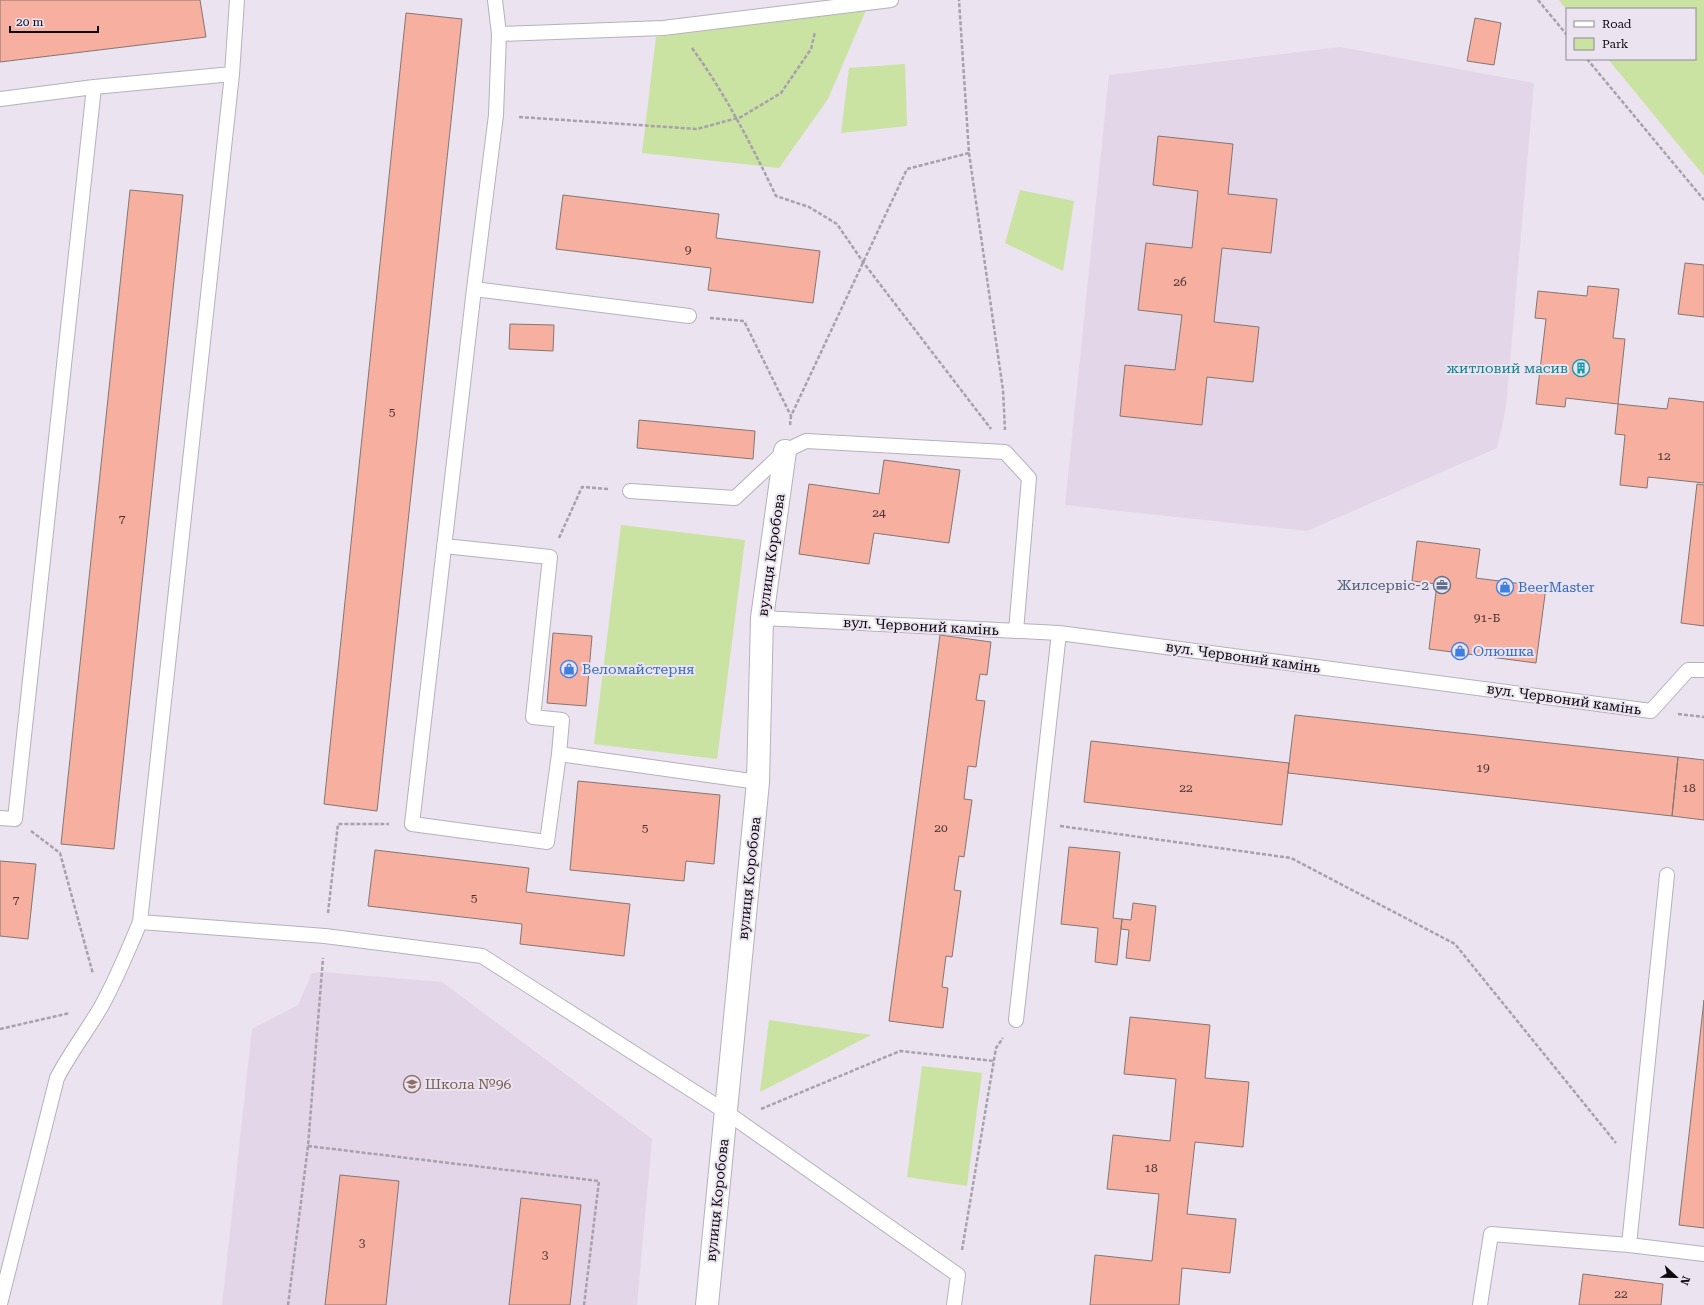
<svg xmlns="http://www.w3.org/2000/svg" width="1704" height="1305" viewBox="0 0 1704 1305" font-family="'Roboto Serif',serif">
  <rect width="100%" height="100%" fill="#ebe3ef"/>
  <path fill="#e2d6e8" d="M1340,47L1534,83L1506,408L1497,448L1307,531L1065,505L1109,75Z
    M322,972L442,982L652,1139L637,1305H222L252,1029L298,1005L312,973Z"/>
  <path fill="#cae2a2" d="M1559,0H1704V176L1608,59H1695V9L1567,10Z
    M866,10L828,99L779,168L642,153L656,37Z
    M905,64L907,126L841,133L849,68Z
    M1020,190L1074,201L1063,271L1005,243Z
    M621,525L745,540L717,759L594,744Z
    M769,1020L871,1035L760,1092Z
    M922,1066L982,1073L967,1186L907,1177Z"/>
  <path fill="#f7afa0" stroke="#837673" d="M0,0H200L206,37L0,62Z
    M406,13L462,19L377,811L324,804Z
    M1475,18L1501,23L1494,65L1467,61Z
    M1158,136L1233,144L1228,194L1277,199L1271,253L1222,248L1214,322L1259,327L1253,382L1207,377L1202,425L1120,416L1125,365L1175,370L1182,315L1138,310L1146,243L1192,248L1198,191L1153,185Z
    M130,190L183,195L114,849L61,844Z
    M563,195L719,214L716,238L820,251L813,303L708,290L711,268L556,249Z
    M1685,263L1704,265V317L1678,314Z
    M1588,286L1619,289L1613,338L1625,339L1618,404L1566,398L1565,407L1536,404L1546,319L1535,318L1538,291L1587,296Z
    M510,324L554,325L553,351L509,349Z
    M1669,398L1704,402V483L1648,477L1647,488L1620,485L1625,435L1615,434L1618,404L1667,409Z
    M639,420L755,431L753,459L637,448Z
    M884,460L960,470L949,543L874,533L869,564L799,554L809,484L879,494Z
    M1697,484L1704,485V626L1681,623Z
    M1417,541L1480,549L1476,578L1546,587L1536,663L1429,649L1437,584L1412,581Z
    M553,633L592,636L586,706L547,703Z
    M940,635L991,642L987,675L980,674L976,700L985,701L976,767L968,766L964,799L972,800L964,857L959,856L954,890L961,891L952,957L946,956L942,987L948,988L943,1028L889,1021Z
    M1295,715L1678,757L1672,816L1288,773Z
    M1091,741L1289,763L1282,825L1084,802Z
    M1678,757L1704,760V820L1672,816Z
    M578,781L720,795L714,864L686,861L684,881L570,870Z
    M1069,847L1120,852L1113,918L1122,919L1117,965L1095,962L1098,928L1061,924Z
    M375,850L529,868L526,892L630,904L624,956L520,944L522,924L368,906Z
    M0,861L36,864L28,939L0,936Z
    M1133,903L1156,906L1150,961L1126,958L1129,930L1121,929L1122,919L1131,920Z
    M1704,1000V1228L1679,1225Z
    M1130,1017L1210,1025L1205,1078L1249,1082L1243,1147L1195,1142L1187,1214L1236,1219L1230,1273L1182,1268L1179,1305H1090L1095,1255L1152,1261L1159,1194L1107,1189L1113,1135L1170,1141L1176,1079L1124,1074Z
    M340,1175L399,1181L386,1305H325Z
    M521,1198L581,1205L570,1305H509Z
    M1583,1274L1663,1284L1661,1305H1579Z"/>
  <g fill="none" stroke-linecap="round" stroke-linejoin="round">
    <g stroke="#b7b0bb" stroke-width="16">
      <path id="lane" d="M495,0L499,34L496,115L474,289L412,824L547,842L559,754L758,782
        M499,34L663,28L891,0
        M0,99L94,87L232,74
        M474,289L689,316
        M630,491L735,498L785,451L806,441L1005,452L1029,478L1016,631
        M444,546L550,557L533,717L562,720L559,754
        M762,618L1059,633L1651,711L1688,670H1704
        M0,818L15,819L94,87
        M1667,875L1629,1245L1704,1254
        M140,922L325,936L482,956L726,1112L958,1275L954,1305
        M1016,1020L1059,633
        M0,1304L57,1078C70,1053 87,1031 101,1007C116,980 128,951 140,922L232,74L237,0
        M1480,1305L1491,1234L1629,1245"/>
    </g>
    <g stroke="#b7b0bb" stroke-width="24">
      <path id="street" d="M707,1305L758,782L762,618L785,451"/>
    </g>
    <path stroke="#a8a1ab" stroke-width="2.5" stroke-dasharray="4 2" stroke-linecap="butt" d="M1538,0L1567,35
      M692,48C726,95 751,144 776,196L809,207L837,224L863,262L991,429
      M1587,59L1704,200
      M519,117L697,129L741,117L781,93L811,49L815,32
      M969,153L1003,390L1005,430
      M710,318L744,321L791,416
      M790,425L791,416L907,169L969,153L959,0
      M559,538L582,487L609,489
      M1678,714L1704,717
      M1060,826L1291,858L1455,944L1616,1143
      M31,831L60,853L93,974
      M328,913L338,824H389
      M0,1029L70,1013
      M761,1109L900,1051L994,1061
      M308,1146L599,1181L584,1305
      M962,1250L996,1048L1003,1038
      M288,1305L308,1146L323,958"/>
    <use href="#lane" stroke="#fff" stroke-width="14"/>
    <use href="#street" stroke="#fff" stroke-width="22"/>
  </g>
  <defs>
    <g id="building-ring" transform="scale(0.9)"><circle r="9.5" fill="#ebe3ef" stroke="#0f9aa8" stroke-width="1.5"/><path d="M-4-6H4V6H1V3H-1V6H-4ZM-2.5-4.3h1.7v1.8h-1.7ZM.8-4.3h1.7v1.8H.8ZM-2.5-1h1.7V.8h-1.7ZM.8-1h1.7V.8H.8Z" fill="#0f9aa8"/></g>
    <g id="office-ring" transform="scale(0.9)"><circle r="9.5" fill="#ebe3ef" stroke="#5c6f8a" stroke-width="1.5"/><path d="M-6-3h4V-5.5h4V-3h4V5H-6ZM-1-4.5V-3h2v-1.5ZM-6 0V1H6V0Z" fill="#5c6f8a"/></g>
    <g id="shop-ring" transform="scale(0.9)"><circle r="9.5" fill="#ebe3ef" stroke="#3f7fe0" stroke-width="1.5"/><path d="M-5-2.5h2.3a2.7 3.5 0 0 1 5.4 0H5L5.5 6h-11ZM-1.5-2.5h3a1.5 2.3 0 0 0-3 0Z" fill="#3f7fe0"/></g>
    <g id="school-ring" transform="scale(0.9)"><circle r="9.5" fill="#ebe3ef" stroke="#8d6e63" stroke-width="1.5"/><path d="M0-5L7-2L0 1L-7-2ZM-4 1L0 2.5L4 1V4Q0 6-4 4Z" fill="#8d6e63"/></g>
  </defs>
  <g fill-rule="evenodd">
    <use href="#building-ring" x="1581" y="368"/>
    <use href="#office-ring" x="1442" y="585"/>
    <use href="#shop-ring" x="1505" y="587"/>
    <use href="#shop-ring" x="1460" y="651"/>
    <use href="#shop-ring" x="569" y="669"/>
    <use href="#school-ring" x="412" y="1084"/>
  </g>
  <g text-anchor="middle" stroke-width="4" stroke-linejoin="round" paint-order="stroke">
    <g font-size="12" fill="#483332">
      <text x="688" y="254">9</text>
      <text x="1180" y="286">26</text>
      <text x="392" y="416">5</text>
      <text x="1664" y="460">12</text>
      <text x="879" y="517">24</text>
      <text x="122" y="523">7</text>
      <text x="1487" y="622">91-Б</text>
      <text x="1483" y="772">19</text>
      <text x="1186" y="792">22</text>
      <text x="1689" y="792">18</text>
      <text x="645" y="832">5</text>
      <text x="941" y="832">20</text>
      <text x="474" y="902">5</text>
      <text x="16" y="904">7</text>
      <text x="1151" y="1172">18</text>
      <text x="362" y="1247">3</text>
      <text x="545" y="1259">3</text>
      <text x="1621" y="1298">22</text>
    </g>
    <g font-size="14" fill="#0d838f" stroke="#ebe3ef" text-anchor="end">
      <text x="1568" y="373">житловий масив</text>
    </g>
    <g font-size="14" fill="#0d0a0e" stroke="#ebe3ef">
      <text transform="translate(771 555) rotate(-82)" y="5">вулиця Коробова</text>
      <text transform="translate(921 626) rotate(3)" y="5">вул. Червоний камінь</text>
      <text transform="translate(1243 657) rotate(8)" y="5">вул. Червоний камінь</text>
      <text transform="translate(1564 699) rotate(8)" y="5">вул. Червоний камінь</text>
      <text transform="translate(749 878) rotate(-84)" y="5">вулиця Коробова</text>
      <text transform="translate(717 1200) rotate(-84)" y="5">вулиця Коробова</text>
    </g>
    <g font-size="14" fill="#4e5e75" stroke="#ebe3ef" text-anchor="end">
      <text x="1429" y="590">Жилсервіс-2</text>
    </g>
    <g font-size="14" fill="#366cbe" stroke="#ebe3ef" text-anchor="start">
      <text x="1518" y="592">BeerMaster</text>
      <text x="1473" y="656">Олюшка</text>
      <text x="582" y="674">Веломайстерня</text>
    </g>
    <g font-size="14" fill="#785e54" stroke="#ebe3ef" text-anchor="start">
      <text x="425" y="1089">Школа №96</text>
    </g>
  </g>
  <rect x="1566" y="8" width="130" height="52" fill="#ebe3ef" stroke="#928c95"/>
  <rect x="1574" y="21" width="20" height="6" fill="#ffffff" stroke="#928c95"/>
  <text x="1602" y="28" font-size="12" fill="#0d0a0e">Road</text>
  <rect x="1574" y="38" width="20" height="12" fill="#cae2a2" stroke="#928c95"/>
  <text x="1602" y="48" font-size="12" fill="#0d0a0e">Park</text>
  <g transform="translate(1676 1277) rotate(112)" stroke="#ebe3ef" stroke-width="3" paint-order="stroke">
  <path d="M0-3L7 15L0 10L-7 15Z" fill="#0d0a0e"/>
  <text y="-6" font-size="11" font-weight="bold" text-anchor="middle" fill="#0d0a0e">N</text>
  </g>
  <path d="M10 26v6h88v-6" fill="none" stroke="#0d0a0e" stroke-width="2"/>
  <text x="16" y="26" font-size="12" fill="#0d0a0e" stroke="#ebe3ef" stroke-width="3" paint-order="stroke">20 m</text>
</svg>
